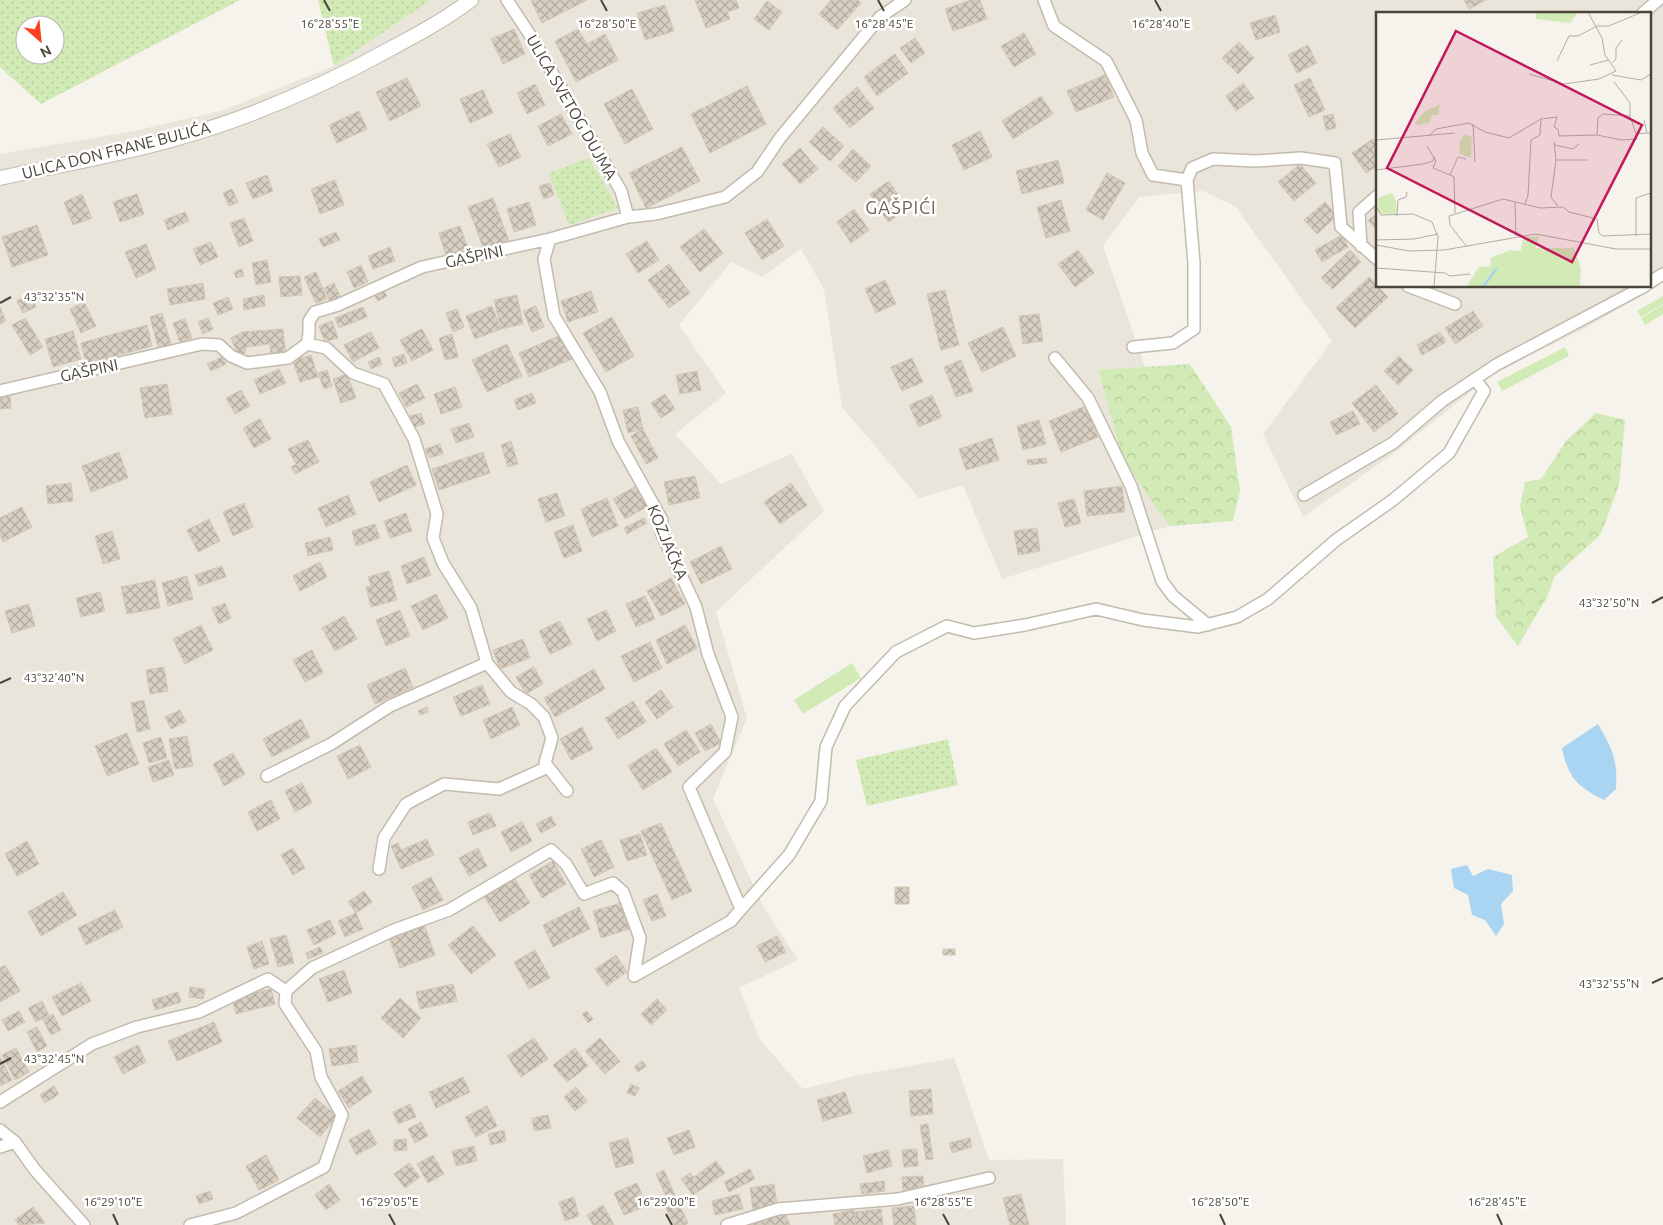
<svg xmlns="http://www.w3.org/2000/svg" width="1663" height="1225" viewBox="0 0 1663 1225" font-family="Ubuntu,sans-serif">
  <defs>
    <pattern id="grass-dots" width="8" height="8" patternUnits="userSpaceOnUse" patternTransform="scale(1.25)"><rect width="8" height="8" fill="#d2eab5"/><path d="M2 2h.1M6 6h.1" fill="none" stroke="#b6ca9c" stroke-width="1.8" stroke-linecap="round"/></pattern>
    <pattern id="forest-crowns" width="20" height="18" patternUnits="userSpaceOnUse" patternTransform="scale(1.25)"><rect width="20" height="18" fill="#d2eab5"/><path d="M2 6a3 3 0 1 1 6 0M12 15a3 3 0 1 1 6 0" fill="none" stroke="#b6ca9c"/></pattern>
    <pattern id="building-cross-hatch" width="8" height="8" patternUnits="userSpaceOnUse" patternTransform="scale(1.25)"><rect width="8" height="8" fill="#d8cfc1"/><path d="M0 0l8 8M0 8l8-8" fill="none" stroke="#b1aa9e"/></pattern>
  </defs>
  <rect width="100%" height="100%" fill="#f6f3ec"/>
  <path fill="#eae5da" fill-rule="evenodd" d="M431,0H1663V282L1591,325L1493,374L1393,454L1303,517L1263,434L1332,341L1235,206L1203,191L1139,197L1103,246L1145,367L1098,371L1123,459L1169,526L1002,579L963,485L919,498L842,407L824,289L801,249L762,277L731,262L679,325L726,393L675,434L721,484L792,454L824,511L716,612L747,718L713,799L763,906L798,960L739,988L760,1040L803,1089L855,1076L954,1058L989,1160L1063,1159L1066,1225H0V154L134,131L224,110L334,66ZM1377,14H1649V286H1377Z"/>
  <path fill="url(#grass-dots)" fill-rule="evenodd" d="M0,0H240L41,104L0,67ZM25,25H55V55H25Z
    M318,0H431L334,66Z
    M589,158L618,208L569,225L549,173Z
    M948,739L958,785L867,806L856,760Z"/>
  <path fill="url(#forest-crowns)" d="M1190,364L1231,427L1240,491L1233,521L1169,526L1123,459L1098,370Z
    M1596,413L1625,420L1619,485L1601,534L1555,576L1547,597L1518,646L1496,617L1493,557L1528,537L1520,506L1525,482L1541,479L1566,441Z"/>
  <path fill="#d2eab5" d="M1663,296V304L1641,317L1637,311Z
    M1663,305V314L1645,325L1641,318Z
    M1565,347L1569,356L1502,391L1497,382Z
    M852,663L861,678L803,714L794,700Z"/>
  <path fill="#a9d4f2" d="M1598,724C1612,748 1618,760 1616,789L1604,800C1578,787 1568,778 1562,748Z
    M1467,865L1473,876L1488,869L1512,875L1513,891L1501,904L1504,924L1496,936L1485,920L1472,915L1468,895L1454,888L1451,869Z"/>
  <path fill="url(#building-cross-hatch)" stroke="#d3c7b4" d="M531,0H587L542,23Z
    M695,0H736L739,8L727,12L730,19L706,28Z
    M831,0H858L861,3L837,30L819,14Z
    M971,0H980L987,19L953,31L945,9Z
    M1464,0H1486L1469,9Z
    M767,1L782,12L769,30L754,19Z
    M665,5L674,31L645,40L637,13Z
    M1275,15L1280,32L1256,40L1250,23Z
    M514,29L525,54L503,64L491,39Z
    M578,29L587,44L605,34L618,60L576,82L555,41Z
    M1024,33L1036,54L1014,67L1001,46Z
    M915,38L925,53L911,63L900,48Z
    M1239,42L1254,58L1238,74L1222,58Z
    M1308,45L1317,63L1297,73L1288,55Z
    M895,54L908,73L877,96L864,77Z
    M1105,75L1114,97L1076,112L1067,91Z
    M407,78L421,106L390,121L376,92Z
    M1310,78L1325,110L1309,117L1294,85Z
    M1243,83L1254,98L1236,111L1226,96Z
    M535,84L545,105L527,114L517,93Z
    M747,86L766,124L710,153L691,114Z
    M857,87L874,108L850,128L833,108Z
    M632,89L653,129L625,144L604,104Z
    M483,90L493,113L470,123L460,99Z
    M1041,96L1053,114L1013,139L1002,121Z
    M359,111L367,129L337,143L329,125Z
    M561,114L572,134L548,146L538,126Z
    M1333,114L1336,128L1326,130L1323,116Z
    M823,127L844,146L830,161L809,142Z
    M980,131L992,157L964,170L952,145Z
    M510,134L521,157L499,167L487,144Z
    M1373,139L1377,144V166L1366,173L1352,153Z
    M682,147L700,181L646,208L629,173Z
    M800,148L818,169L800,184L782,164Z
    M853,149L871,166L856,182L838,166Z
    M1058,160L1064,183L1022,194L1016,171Z
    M1300,164L1316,183L1294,201L1278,182Z
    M1107,173L1125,183L1103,220L1086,210Z
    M267,175L273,191L253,199L246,183Z
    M335,180L344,205L320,214L311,189Z
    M889,181L907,209L888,222L870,194Z
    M550,183L554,195L544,199L539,186Z
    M232,189L238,202L229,206L223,193Z
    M82,194L92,218L73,225L64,202Z
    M137,194L144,214L120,222L113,202Z
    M493,198L509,241L484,250L468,207Z
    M1061,200L1070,231L1046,238L1037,207Z
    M529,202L536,225L514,232L507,209Z
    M1325,202L1337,216L1317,234L1304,220Z
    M854,209L869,230L851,243L837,222Z
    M185,212L189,221L168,230L164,220Z
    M1377,214V231L1368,220Z
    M244,218L253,241L239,247L230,223Z
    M767,219L784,246L762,260L745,233Z
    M37,225L48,255L12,267L2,237Z
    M460,226L468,248L446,255L439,233Z
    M704,229L723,253L700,272L680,247Z
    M336,232L340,240L323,247L319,239Z
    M1342,235L1348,247L1322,262L1315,250Z
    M647,241L659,260L638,273L626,254Z
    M211,242L218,257L200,265L193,249Z
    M146,244L156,269L136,278L125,252Z
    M390,247L395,261L373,269L368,256Z
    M1078,250L1094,273L1075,287L1058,264Z
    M1350,250L1361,262L1333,289L1321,278Z
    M267,260L271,282L256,285L252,263Z
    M669,264L690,293L669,308L648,280Z
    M361,265L368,282L354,288L347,272Z
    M242,269L244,276L236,278L234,272Z
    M316,272L327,299L316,303L304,277Z
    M300,276L302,295L281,297L279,277Z
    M1369,277L1388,297L1355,328L1336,308Z
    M885,280L896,304L876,313L865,289Z
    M203,283L205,299L170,305L167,289Z
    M334,283L341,298L330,302L324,288Z
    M384,290L387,296L378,301L374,295Z
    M945,290L959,345L941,350L927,294Z
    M591,291L598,312L568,322L561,301Z
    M30,294L36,307L23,313L17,301Z
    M264,295L265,306L244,310L243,299Z
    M517,295L523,324L501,329L494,300Z
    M228,297L233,309L218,315L213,303Z
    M84,302L96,326L81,333L70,309Z
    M492,306L501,329L475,339L466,316Z
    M536,306L544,327L532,332L523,311Z
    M0,307L6,321L0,324Z
    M363,307L367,317L339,328L335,318Z
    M457,309L464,327L453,332L446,313Z
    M1473,311L1483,326L1455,344L1445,328Z
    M162,313L172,348L159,351L150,317Z
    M1039,314L1043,341L1023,344L1019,316Z
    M612,317L634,356L606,372L583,333Z
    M25,318L43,347L30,355L12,325Z
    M208,318L213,329L203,334L198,322Z
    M185,319L192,338L180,342L173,323Z
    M332,321L338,338L325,342L319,326Z
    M147,325L152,346L86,364L81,343Z
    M1003,327L1016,356L982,372L968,343Z
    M283,329L286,355H271L270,344L246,347L245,353L238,355L231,338L242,332Z
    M422,329L433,350L412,361L400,340Z
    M73,331L81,359L53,367L45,339Z
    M371,332L379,348L353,362L344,345Z
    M1440,332L1446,342L1422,355L1417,345Z
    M452,334L458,357L445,360L439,338Z
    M561,335L572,359L529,377L519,353Z
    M507,344L522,376L487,392L472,360Z
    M404,354L407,363L395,367L392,358Z
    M311,355L318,377L300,382L293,361Z
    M1399,356L1413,370L1398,385L1384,371Z
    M222,357L226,364L211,371L207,364Z
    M379,357L382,364L371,369L368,362Z
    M912,358L923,382L902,391L891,367Z
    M961,360L973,391L956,397L944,367Z
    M279,369L286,383L260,394L254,380Z
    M327,370L332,386L324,389L318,373Z
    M697,371L701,390L680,394L676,375Z
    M347,374L356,398L341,403L333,379Z
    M167,384L172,414L145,418L140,388Z
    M417,384L425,398L406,407L399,393Z
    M1376,385L1398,414L1374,432L1352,403Z
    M455,387L462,407L441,414L434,394Z
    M241,390L250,406L235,414L226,398Z
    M532,393L536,403L518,410L514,400Z
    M665,394L675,409L661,418L651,403Z
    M932,395L942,417L919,427L909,405Z
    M10,396L11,408L0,409V397Z
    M1086,406L1098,437L1061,452L1049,421Z
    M638,407L643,429L628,433L623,410Z
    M1353,411L1360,424L1336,435L1330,422Z
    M421,413L425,424L411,428L407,417Z
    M260,419L271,439L254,448L243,428Z
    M1039,420L1046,444L1023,450L1017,426Z
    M469,423L474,437L456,443L451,429Z
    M643,429L658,458L646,464L631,436Z
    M992,438L999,460L966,470L959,449Z
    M308,440L319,462L295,474L291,467L296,464L288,449Z
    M511,441L518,464L508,467L501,445Z
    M440,444L443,454L429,458L425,449Z
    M119,452L128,478L91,492L82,466Z
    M483,452L490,473L439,490L432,469Z
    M1046,458L1047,463L1028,465L1027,460Z
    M407,465L416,485L379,502L370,482Z
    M695,476L700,498L669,505L664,482Z
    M71,483L73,501L48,504L46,486Z
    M791,483L807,505L780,524L764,502Z
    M636,486L648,506L625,519L613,499Z
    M1122,486L1125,512L1087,516L1084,491Z
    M557,493L565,516L546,522L538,499Z
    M348,495L356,514L326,527L318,508Z
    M607,498L618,526L592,537L581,509Z
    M1074,499L1081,523L1065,527L1058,503Z
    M244,503L253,527L233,536L223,512Z
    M22,507L32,527L3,542L0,535V518Z
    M406,513L412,531L390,538L384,521Z
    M644,518L647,523L627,534L624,528Z
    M209,519L220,541L198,552L187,530Z
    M375,524L380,538L356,546L352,531Z
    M573,525L582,551L564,558L554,532Z
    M1037,528L1040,551L1018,555L1014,531Z
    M112,531L120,559L103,564L95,536Z
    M330,537L333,550L308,556L305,543Z
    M721,546L732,569L701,584L690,562Z
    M424,557L431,575L407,584L401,566Z
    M320,562L327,577L300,591L293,576Z
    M222,566L226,577L199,586L195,575Z
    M389,571L397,600L371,607L366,587L371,586L368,577Z
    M187,576L193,599L168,606L162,583Z
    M671,578L685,604L661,616L647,591Z
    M155,580L160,608L127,614L121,587Z
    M100,592L105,611L81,617L76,598Z
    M436,594L448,618L423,630L411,606Z
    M645,596L655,619L636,627L626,604Z
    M225,603L231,618L219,624L212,608Z
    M29,604L35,626L12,633L5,611Z
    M400,610L410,636L386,646L376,620Z
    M606,610L616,631L597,641L587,619Z
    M344,616L357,639L335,651L322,628Z
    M560,621L572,644L550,654L539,631Z
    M201,625L213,650L185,664L173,639Z
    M685,625L697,648L667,664L656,640Z
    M523,639L530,658L500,669L493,650Z
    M650,642L662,668L634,682L621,656Z
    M312,650L323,673L305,682L293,660Z
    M164,667L168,691L150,694L146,670Z
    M534,667L543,684L526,694L516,677Z
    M405,668L413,687L375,704L367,685Z
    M594,669L605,689L555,717L544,698Z
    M482,685L490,704L461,716L453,697Z
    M661,690L673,707L657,719L645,702Z
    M144,700L150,729L137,732L131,703Z
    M633,701L646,722L618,739L605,718Z
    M427,707L428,712L420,715L418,711Z
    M512,707L520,725L491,739L483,720Z
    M180,710L186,722L171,729L165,717Z
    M301,719L310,737L272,757L263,739Z
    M711,724L721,743L705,751L695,733Z
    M582,727L593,749L571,760L560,739Z
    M686,730L700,752L678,766L664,744Z
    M127,733L139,764L107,776L95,746Z
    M187,736L193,766L175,769L169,739Z
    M161,737L167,758L149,763L143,743Z
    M360,745L371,767L348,779L337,756Z
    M656,748L672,772L643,790L628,766Z
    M233,753L245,774L224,786L213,764Z
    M169,760L174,775L153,782L148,767Z
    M302,783L312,803L295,812L285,791Z
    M271,800L280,819L257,831L248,812Z
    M490,813L496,826L473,835L468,822Z
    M551,816L556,825L541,833L536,824Z
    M522,822L532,841L511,852L501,832Z
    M661,823L692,891L672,900L641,831Z
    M640,834L647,855L627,861L620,840Z
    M427,839L434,855L401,869L391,846L398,843L401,850Z
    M601,840L614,867L594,877L581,849Z
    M27,841L39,864L17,876L5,854Z
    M293,848L305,868L293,875L281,855Z
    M478,848L487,866L469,876L459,858Z
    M553,861L566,884L542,898L529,875Z
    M513,876L530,903L500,922L483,895Z
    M431,877L443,900L423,910L412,887Z
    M895,887H909V904H895Z
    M364,891L372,902L356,913L348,902Z
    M63,892L77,915L41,936L28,912Z
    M657,894L666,916L652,921L643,900Z
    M621,903L629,929L601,938L593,911Z
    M579,907L590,929L553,947L543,925Z
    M115,910L123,927L86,945L78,928Z
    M356,913L363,929L345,937L338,921Z
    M330,920L336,934L314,945L307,930Z
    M424,924L435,955L400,968L389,937Z
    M473,926L496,955L471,974L448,945Z
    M286,935L294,963L278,967L270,939Z
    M777,936L786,952L765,962L757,946Z
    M262,941L269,964L254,969L247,947Z
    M320,947L323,953L308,959L306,953Z
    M943,949H955V955H943Z
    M535,950L550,978L529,989L514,962Z
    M616,955L627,972L607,986L595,969Z
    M5,965L20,991L0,1002V968Z
    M344,970L352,993L328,1002L319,979Z
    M81,983L91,1001L62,1016L52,997Z
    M453,984L457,1001L420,1009L416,992Z
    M190,987L205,989L203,999L189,997Z
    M271,989L275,1004L236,1014L232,998Z
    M178,992L181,1002L155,1010L152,1000Z
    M400,998L421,1018L403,1038L381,1018Z
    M657,999L667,1010L651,1025L641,1014Z
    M42,1001L49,1015L36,1022L28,1008Z
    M19,1011L25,1022L8,1031L2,1020Z
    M587,1011L593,1019L588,1023L582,1014Z
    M53,1014L61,1030L51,1035L43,1020Z
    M214,1022L222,1042L177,1061L168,1041Z
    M37,1027L47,1046L37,1052L27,1032Z
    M534,1038L548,1059L521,1077L507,1056Z
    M600,1038L620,1061L605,1074L585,1051Z
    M138,1045L146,1062L123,1074L114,1057Z
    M356,1045L358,1062L332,1066L329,1049Z
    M16,1048L29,1072L15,1080L2,1055Z
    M575,1048L588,1066L567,1082L553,1065Z
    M0,1057L12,1080L0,1086Z
    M642,1061L646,1066L638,1072L634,1067Z
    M362,1076L372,1092L349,1108L338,1091Z
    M463,1077L470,1092L436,1108L429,1092Z
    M631,1084L639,1088L635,1096L627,1093Z
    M54,1086L59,1094L45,1103L40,1095Z
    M576,1087L587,1101L575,1111L564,1097Z
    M931,1089L933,1114L911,1116L909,1091Z
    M845,1092L852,1113L823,1121L817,1100Z
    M315,1098L337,1116L320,1137L297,1118Z
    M410,1104L416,1117L398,1124L393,1112Z
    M487,1106L497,1126L476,1137L465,1117Z
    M548,1115L551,1128L534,1131L532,1118Z
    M421,1122L428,1136L415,1143L408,1129Z
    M928,1124L933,1159L926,1160L920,1125Z
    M369,1129L377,1144L356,1155L349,1140Z
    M504,1130L506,1141L491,1145L488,1134Z
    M689,1130L695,1147L674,1155L667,1138Z
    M628,1138L634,1163L616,1168L609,1143Z
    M970,1138L972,1147L952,1153L949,1143Z
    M406,1139L407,1150L394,1151V1140Z
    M474,1146L477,1161L456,1166L452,1151Z
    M917,1149L918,1166L904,1167L902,1150Z
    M888,1150L892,1166L867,1173L863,1156Z
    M266,1155L279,1180L259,1190L246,1166Z
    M433,1155L444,1174L428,1183L417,1164Z
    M716,1161L725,1173L693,1195L681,1179L690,1173L694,1177Z
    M409,1163L420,1177L405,1188L394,1174Z
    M750,1169L755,1179L729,1192L724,1182Z
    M664,1170L677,1200L669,1203L656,1174Z
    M923,1176L924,1190L903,1191L902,1177Z
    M884,1181L885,1191L862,1194L860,1184Z
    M637,1183L647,1206L624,1215L614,1193Z
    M329,1184L340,1200L326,1210L315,1195Z
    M774,1184L777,1205L753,1209L750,1188Z
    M210,1191L213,1199L199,1204L196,1196Z
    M739,1194L743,1209L715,1215L712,1201Z
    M1021,1194L1029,1225H1010L1003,1198Z
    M574,1197L579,1216L565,1221L559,1202Z
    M678,1202L688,1223L685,1225H674L666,1208Z
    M603,1205L614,1225H593L587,1215Z
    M914,1206L916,1225H894L892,1208Z
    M33,1207L45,1223L19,1225L15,1220Z
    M881,1209L883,1225H856L855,1212Z
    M783,1210L790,1225H750Z
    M854,1210L856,1225H835L833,1214Z"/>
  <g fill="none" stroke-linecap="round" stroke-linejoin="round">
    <g stroke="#c2bbae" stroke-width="14">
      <path id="minor" d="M507,0L532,38L621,191L628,217
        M1044,0L1054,26L1106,61L1136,120L1142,153L1153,175L1187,180L1194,263V329L1173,343L1133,347
        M1642,14L1658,0
        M1187,180L1192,168L1213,159L1256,161L1301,158L1335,163L1341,227L1377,259
        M550,239L544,259L554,316L600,392L618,441L662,520L661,532L696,607L708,654L732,717L725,752L689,787L741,909L731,921L634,976
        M1361,246L1359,212L1377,196
        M1649,283L1663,274
        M1408,286L1455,304
        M307,344L326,348L353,373L384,384L414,439L437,514L433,538L443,563L471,608L487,663L511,692L531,704L544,717L552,738L545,763L567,791
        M1055,358L1088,398L1131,486L1162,581L1173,596L1208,625
        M0,391L202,344L219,345L231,356L247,363L288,358L307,344L309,334V321L315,312L338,305L422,267L550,239L628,217L656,214L725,197L757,172L780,138L880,17L905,0
        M1304,495L1393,443L1442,401L1496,365L1645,286
        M267,776L331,744L390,706L487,663
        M379,869L384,838L406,804L444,784L499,789L548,767
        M741,909L789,855L821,801L826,747L845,706L896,652L947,626L974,633L1025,625L1096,609L1143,620L1198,627L1237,617L1268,599L1336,540L1393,500L1449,453L1484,391L1475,379
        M0,1102L92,1044L137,1027L199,1012L268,979L286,991
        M0,1130L15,1142
        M0,1147L15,1142L35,1170L84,1225
        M190,1225L236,1213L324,1167L342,1115L321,1077L316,1051L285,1004L286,991L312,968L394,930L449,910L551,850L566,864L584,894L613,883L623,892L640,938L634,976
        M727,1225L778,1209L898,1199L989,1178"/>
    </g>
    <g stroke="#c2bbae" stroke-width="16">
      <path id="tertiary" d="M0,178C59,165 120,155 178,138C252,117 323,86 390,49C418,34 446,19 471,0"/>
    </g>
    <use href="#minor" stroke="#fff" stroke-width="11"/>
    <use href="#tertiary" stroke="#fff" stroke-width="14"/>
  </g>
  <path fill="none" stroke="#4b4439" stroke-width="2" d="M324,0L330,11M601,0L607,11M878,0L884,11M1155,0L1161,11M0,303L11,297M1652,603L1663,597M0,683L11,678M1652,983L1663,978M0,1064L11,1058M113,1214L118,1225M389,1214L395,1225M666,1214L672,1225M943,1214L949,1225M1220,1214L1225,1225M1497,1214L1502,1225"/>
  <g text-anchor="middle" stroke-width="5" stroke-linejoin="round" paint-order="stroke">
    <g font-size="16" fill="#4b4439" stroke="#fff">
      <text transform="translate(572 107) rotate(60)" y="6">ULICA SVETOG DUJMA</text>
      <text transform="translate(116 150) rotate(-14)" y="6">ULICA DON FRANE BULIĆA</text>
      <text transform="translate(474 256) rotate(-12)" y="6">GAŠPINI</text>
      <text transform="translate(89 370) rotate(-12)" y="6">GAŠPINI</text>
      <text transform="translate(668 542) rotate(67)" y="6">KOZJAČKA</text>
    </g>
    <g font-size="18" letter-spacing="1" fill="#6e6250" stroke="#fff">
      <text x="901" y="214">GAŠPIĆI</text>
    </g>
  </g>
  <g transform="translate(1376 12)">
    <rect width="275" height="275" fill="#f6f3ec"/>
    <path d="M16,181L20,189L21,202L3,201L2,186ZM163,224L160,236H198L205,256L204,275H90L103,255L115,254L114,246L135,238L145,239L147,226Z" fill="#d2eab5"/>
    <path d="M160,0H202L194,11L160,7ZM64,92L62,103H56L54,110L42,113L39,111L48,100ZM88,122L96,125L95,146L84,142L83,132Z" fill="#d2eab5"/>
    <path fill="none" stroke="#a9d4f2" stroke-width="2.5" d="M107,275L121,256"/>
    <path fill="none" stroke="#b2ada4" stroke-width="1" d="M181,49L193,24H202L221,14H233L266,0M236,51L240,47V36L246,28M214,53L233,48M153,62L188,72L223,67L240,59L229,43L226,26L212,0M236,63L265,68L275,62M238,70L254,91V104M268,108L271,121H275M97,112L99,150M221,123L245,128L261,127L260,122M53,124L60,117L93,111L109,120L133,126L165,107M0,128L79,121M178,130L180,148L175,185L182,194M179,133L197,137L203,132M51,134L60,149L57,156L74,163M180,148H211M0,158L47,152L57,149L58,145M139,190L140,224M149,192L152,183L155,128L164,123L165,107L181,105L178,115L182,117L183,124L221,123L222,106L227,102L254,104L260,122L271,121M0,194L5,203L37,202L56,210L62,225L58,275M79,201L78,165L74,163L82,145L90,147M21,204L22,188L30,185L31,180M260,224V186L275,181M0,228L38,227L62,222M0,233L33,239L68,238L160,222L240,237H275M91,235L74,213L73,204L127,187L164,196L187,195L193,200L221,207L223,221L227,224L275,222M0,256L69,261L74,264L94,262"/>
    <path fill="#c2185b" fill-opacity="0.15" stroke="#c2185b" stroke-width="2.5" d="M80,19L266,113L196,250L11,156Z"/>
    <rect width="275" height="275" fill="none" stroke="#4b4439" stroke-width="2.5"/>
  </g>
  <g font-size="12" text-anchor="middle" fill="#4b4439" stroke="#fff" stroke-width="5" stroke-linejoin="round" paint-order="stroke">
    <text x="330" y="28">16°28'55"E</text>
    <text x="607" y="28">16°28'50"E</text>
    <text x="884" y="28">16°28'45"E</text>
    <text x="1161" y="28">16°28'40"E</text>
    <text x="54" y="301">43°32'35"N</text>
    <text x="1609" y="607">43°32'50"N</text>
    <text x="54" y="682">43°32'40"N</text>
    <text x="1609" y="988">43°32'55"N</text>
    <text x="54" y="1063">43°32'45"N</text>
    <text x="113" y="1206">16°29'10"E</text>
    <text x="389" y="1206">16°29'05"E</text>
    <text x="666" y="1206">16°29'00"E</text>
    <text x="943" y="1206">16°28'55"E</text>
    <text x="1220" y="1206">16°28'50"E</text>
    <text x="1497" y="1206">16°28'45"E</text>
  </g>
  <g transform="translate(40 40) rotate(153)"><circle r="24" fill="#ffffff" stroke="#b7b4b0"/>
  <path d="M0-4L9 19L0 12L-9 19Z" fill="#fc3f1d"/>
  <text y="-8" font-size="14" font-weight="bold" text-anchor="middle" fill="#4b4439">N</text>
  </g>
</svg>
